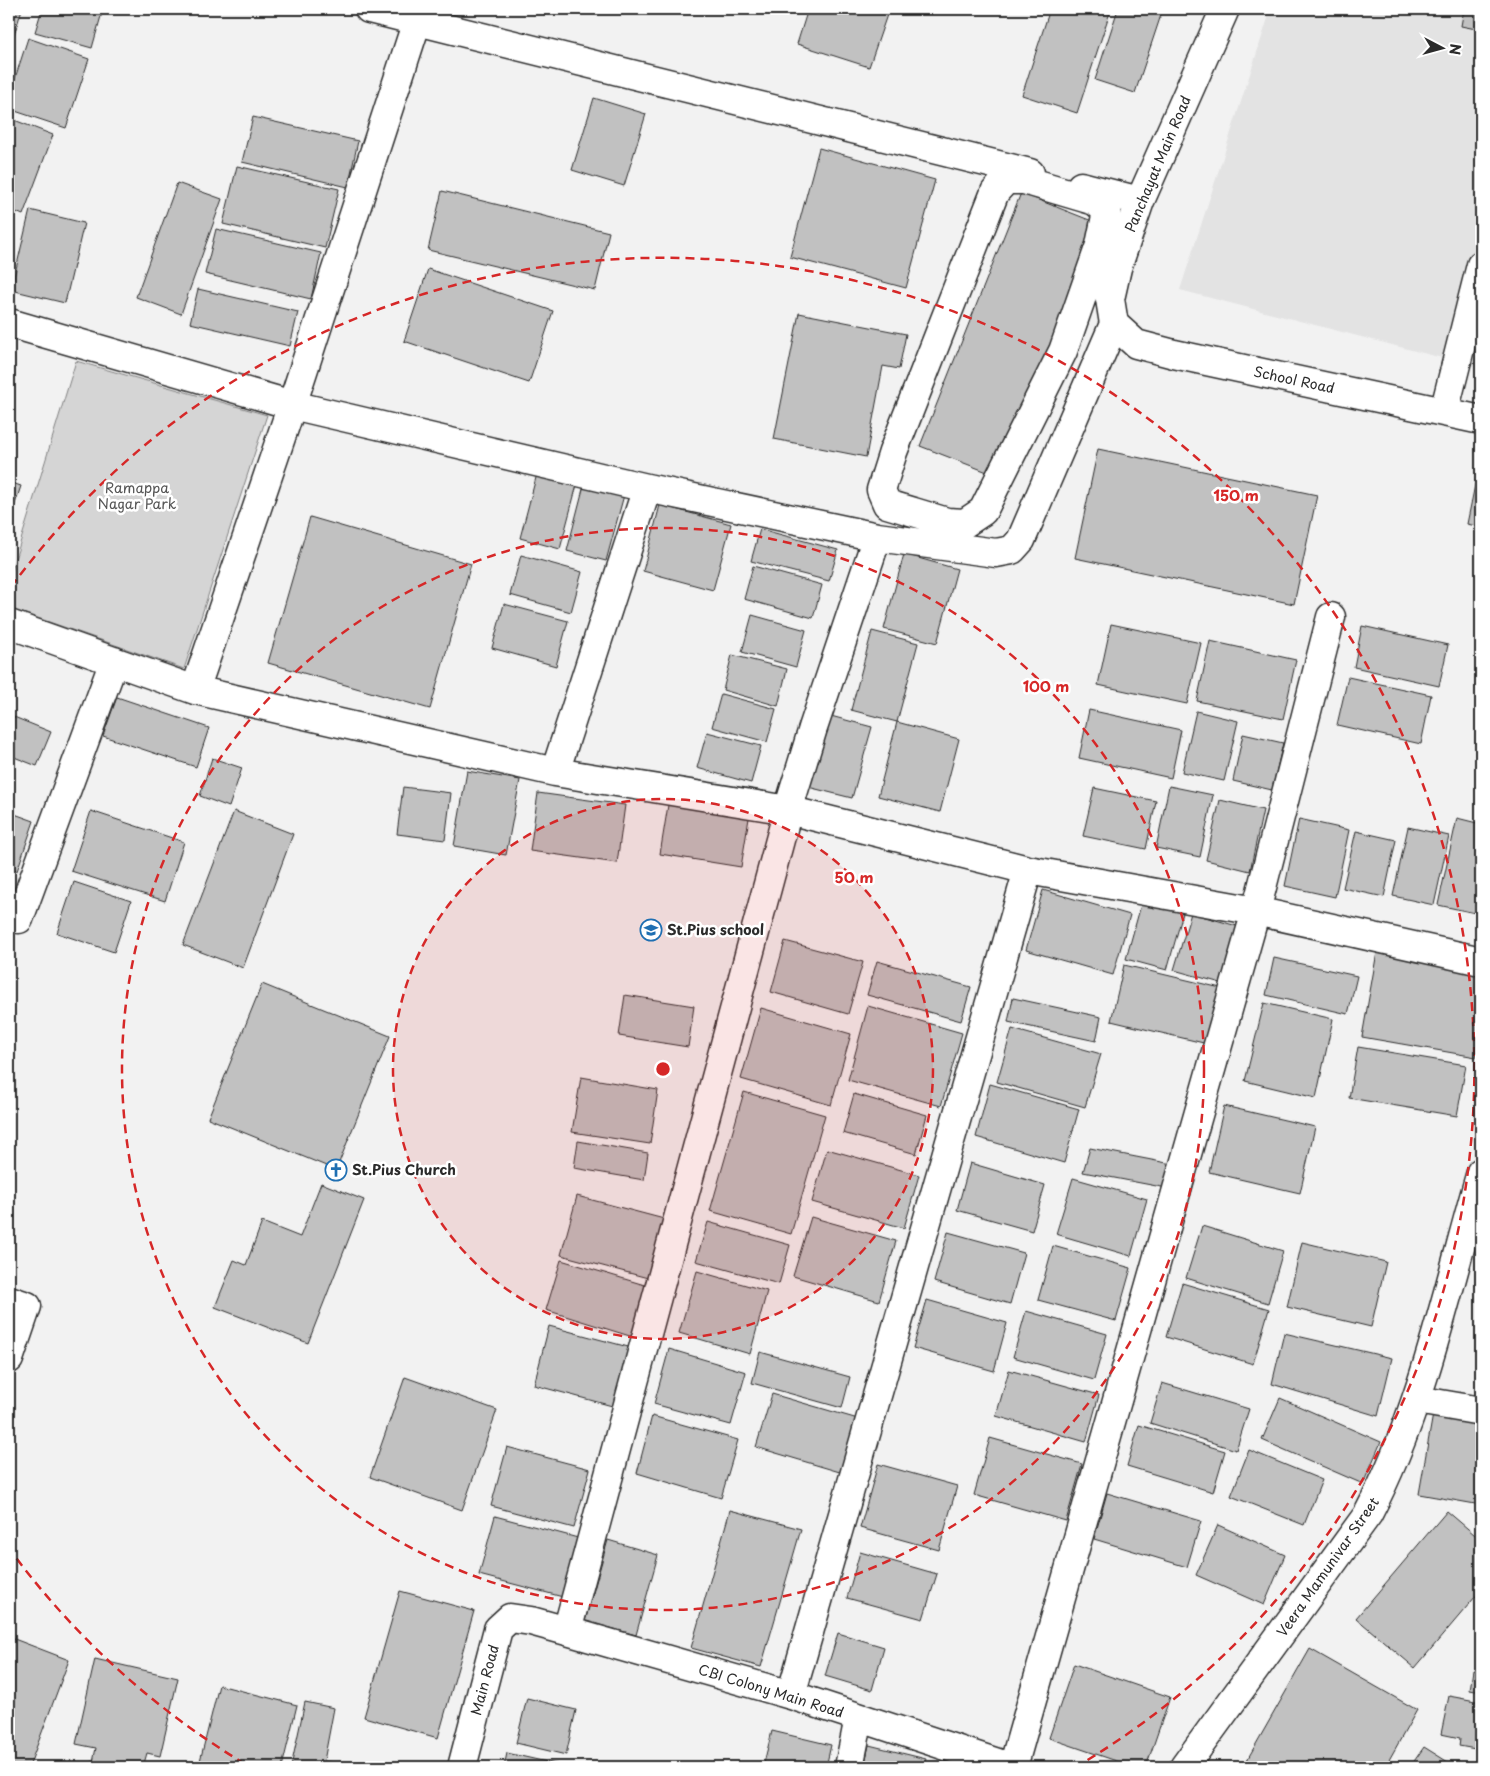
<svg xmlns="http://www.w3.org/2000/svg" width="1490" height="1776" viewBox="0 0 1490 1776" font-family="'Playpen Sans',sans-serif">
  <rect width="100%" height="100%" fill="#f2f2f2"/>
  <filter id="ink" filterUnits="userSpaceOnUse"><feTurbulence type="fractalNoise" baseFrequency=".02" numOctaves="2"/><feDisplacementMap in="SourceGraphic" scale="10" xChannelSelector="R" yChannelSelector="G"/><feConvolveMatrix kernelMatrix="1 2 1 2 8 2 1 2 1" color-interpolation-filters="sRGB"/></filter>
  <g filter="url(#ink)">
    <path fill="#e3e3e3" d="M1271,9H1481V368L1180,290Z"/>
    <path fill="#d5d5d5" stroke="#808080" d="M76,361L267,415L184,669L9,608V579Z"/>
    <path fill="#c1c1c1" stroke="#2b2b2b" d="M9,9H22L9,51Z
      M42,9H103L92,48L35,32Z
      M808,9H889L869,67L797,44Z
      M1050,9H1111L1077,113L1022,95Z
      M1118,9H1163L1135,93L1095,80Z
      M1464,9H1481V30L1461,26Z
      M28,38L89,59L66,128L9,109V97Z
      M594,98L646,114L624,186L572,170Z
      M253,117L358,141L348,187L242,162Z
      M9,118L53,135L23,215L9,209Z
      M819,148L935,180L906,288L790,257Z
      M237,166L339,189L325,248L223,224Z
      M177,183L222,199L181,314L136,297Z
      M442,191L609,232L595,290L428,250Z
      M1021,193L1102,225L995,475L920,446Z
      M30,210L84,223L65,303L11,290Z
      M216,229L321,253L311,299L205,274Z
      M9,235L12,236L9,251Z
      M428,269L553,311L529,383L404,341Z
      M198,289L298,312L290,346L190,323Z
      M799,313L906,334L899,369L883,366L866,457L774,439Z
      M1098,449L1317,495L1294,604L1075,558Z
      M538,470L578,481L560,549L520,538Z
      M1477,475L1481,476V527L1467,524Z
      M9,482L21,486L9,522Z
      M584,485L624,495L606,561L567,551Z
      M660,505L731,524L713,590L643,571Z
      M310,517L471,564L430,709L268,663Z
      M760,529L838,550L829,581L751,561Z
      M904,554L957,569L937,643L884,629Z
      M521,555L582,572L571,612L510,595Z
      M753,566L822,585L813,618L744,599Z
      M504,604L568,621L556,666L492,648Z
      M752,615L806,630L796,667L742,652Z
      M1111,624L1201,643L1187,704L1098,685Z
      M1362,626L1448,645L1439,686L1354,667Z
      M872,631L918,643L897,722L851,710Z
      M1210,641L1296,660L1283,719L1197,701Z
      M732,655L787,669L778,706L723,690Z
      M1348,677L1431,695L1421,744L1337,725Z
      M721,694L776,709L767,742L712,727Z
      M117,697L209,728L196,767L103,736Z
      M1089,710L1181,730L1171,778L1079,758Z
      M1196,711L1238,721L1224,781L1182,772Z
      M9,715L51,732L37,766L9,755Z
      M827,715L872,727L852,798L808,787Z
      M897,722L959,739L940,812L878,796Z
      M707,732L761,746L751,783L697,768Z
      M1243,734L1283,743L1272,790L1233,781Z
      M212,758L242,768L229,807L200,796Z
      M467,771L520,780L506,855L454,846Z
      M1169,786L1213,795L1200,857L1156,848Z
      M403,787L451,793L445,840L397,834Z
      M1094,788L1156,801L1146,849L1083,836Z
      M538,793L625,805L617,863L530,851Z
      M669,799L750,812L741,867L660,854Z
      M1220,800L1263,810L1250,871L1206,860Z
      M91,811L184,842L165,901L71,871Z
      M234,811L293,834L243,968L183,945Z
      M9,812L34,821L17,871L9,868Z
      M1457,818L1481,824V907L1480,914L1438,905Z
      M1299,819L1349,830L1335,897L1285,886Z
      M1408,827L1449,836L1434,905L1393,896Z
      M1356,831L1396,840L1384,897L1343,888Z
      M74,882L131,901L114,952L57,933Z
      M1043,890L1130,915L1113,975L1026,950Z
      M1144,894L1185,906L1167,970L1126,959Z
      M1191,913L1237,926L1221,983L1174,970Z
      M785,941L863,962L848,1014L771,992Z
      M1377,952L1481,970V1027L1476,1057L1362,1037Z
      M1274,958L1357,976L1348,1014L1266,995Z
      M877,961L971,987L961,1021L867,995Z
      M1124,965L1225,989L1212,1045L1111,1021Z
      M262,984L390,1036L336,1170L208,1118Z
      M625,995L694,1006L688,1047L619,1036Z
      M1013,998L1101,1017L1096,1041L1008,1022Z
      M1264,1003L1333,1019L1316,1098L1245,1081Z
      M868,1006L962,1033L941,1106L848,1080Z
      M761,1008L851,1034L831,1105L741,1079Z
      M1012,1029L1101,1054L1085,1107L997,1082Z
      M1358,1047L1466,1065L1457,1116L1349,1098Z
      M581,1077L658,1090L650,1144L572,1132Z
      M990,1084L1079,1109L1064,1163L976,1137Z
      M744,1092L825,1115L791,1234L710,1211Z
      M854,1094L927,1115L916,1154L843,1133Z
      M1224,1106L1315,1127L1300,1193L1209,1172Z
      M578,1141L648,1153L644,1180L574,1168Z
      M1090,1148L1172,1164L1167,1188L1083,1172Z
      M827,1149L919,1175L904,1228L812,1202Z
      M970,1163L1045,1185L1032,1231L957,1210Z
      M1073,1178L1147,1199L1131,1256L1056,1234Z
      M321,1183L364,1200L308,1343L215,1307L234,1260L246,1265L262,1222L300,1237Z
      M577,1196L664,1219L648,1278L561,1255Z
      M811,1217L896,1241L879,1301L793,1276Z
      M708,1222L790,1245L779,1284L696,1261Z
      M1202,1226L1283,1251L1268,1303L1186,1278Z
      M948,1232L1024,1253L1010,1304L934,1282Z
      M1302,1242L1386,1262L1371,1327L1287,1307Z
      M1053,1246L1131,1268L1116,1321L1038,1300Z
      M561,1260L648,1286L633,1337L546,1310Z
      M697,1271L767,1291L750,1354L679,1333Z
      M1182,1283L1269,1309L1253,1364L1166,1337Z
      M927,1300L1007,1323L994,1371L913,1348Z
      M1026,1311L1107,1334L1094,1380L1013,1357Z
      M549,1326L632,1348L616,1407L534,1385Z
      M1284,1333L1392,1358L1378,1416L1272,1384Z
      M669,1349L746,1372L731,1425L654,1404Z
      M760,1352L850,1377L842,1408L752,1383Z
      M1009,1370L1099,1395L1086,1442L996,1416Z
      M405,1377L497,1410L462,1510L370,1477Z
      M1162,1383L1249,1409L1236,1450L1150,1423Z
      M772,1394L858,1419L843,1473L756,1447Z
      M1280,1398L1381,1442L1363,1484L1262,1440Z
      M1433,1414L1481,1422V1505L1419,1494Z
      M652,1416L738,1440L721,1498L637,1473Z
      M1139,1425L1225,1451L1213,1492L1127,1466Z
      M990,1438L1082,1464L1066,1521L974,1495Z
      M507,1447L590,1469L574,1528L491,1506Z
      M1249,1450L1322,1480L1304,1525L1231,1496Z
      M878,1464L957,1486L939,1550L860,1528Z
      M1107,1493L1201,1521L1187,1567L1094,1539Z
      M730,1510L801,1529L761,1667L691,1648Z
      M1447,1511L1481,1540V1590L1415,1668L1356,1618Z
      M495,1516L578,1538L563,1597L479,1575Z
      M1218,1525L1285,1555L1264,1605L1196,1575Z
      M608,1540L658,1555L636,1635L585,1621Z
      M860,1552L937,1574L923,1619L847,1598Z
      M400,1591L474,1611L438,1738L364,1717Z
      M838,1633L884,1647L872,1690L825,1676Z
      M9,1637L69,1660L29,1767H9Z
      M1310,1649L1417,1710L1385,1767H1243Z
      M95,1659L178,1678L160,1756L147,1753L143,1767H92L96,1748L76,1744Z
      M1481,1660V1692L1470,1690L1473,1670L1480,1671Z
      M1074,1664L1170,1697L1146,1767H1134L1049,1738Z
      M219,1685L297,1705L282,1767H209L199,1765Z
      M1449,1696L1481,1702V1750L1459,1746L1460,1738L1441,1734Z
      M527,1698L576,1710L566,1755L516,1743Z
      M305,1702L334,1708L324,1761L349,1766L348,1767H291Z
      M772,1731L831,1745L826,1767H763Z
      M869,1745L926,1759L924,1767H864Z
      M1424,1747L1456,1767H1410Z
      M507,1753L569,1767H504Z"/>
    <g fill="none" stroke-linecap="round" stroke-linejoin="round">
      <g stroke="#2b2b2b" stroke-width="31">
        <path id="minor" d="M369,9L1030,173
          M1006,180H1024L1095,201L1107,211L1100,245L1063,351L983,511L965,523L947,522L887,504L881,490L893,452L995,192Z
          M1081,186L1140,201
          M9,323L292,405L647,488L877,537L996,553L1012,550L1021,540L1114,324
          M1114,324L1136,344L1174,354L1481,420
          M1114,324L1110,299L1117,268L1140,201L1225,9
          M1444,412L1481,265
          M9,624L195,690L555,772L788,810L1028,870L1256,911L1481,961
          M195,690L292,405L417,21
          M555,772L647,488
          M19,919L114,661
          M9,1300L27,1306L9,1359
          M1417,1400L1481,1411
          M567,1631L788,810L813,728L877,537
          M791,1695L1028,870
          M462,1767L498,1629L510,1618L531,1621L567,1631L791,1695L1010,1767
          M849,1767L859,1718
          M1013,1767L1256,911L1331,617
          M1184,1767L1368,1514C1423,1409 1448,1286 1481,1172"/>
      </g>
      <use href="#minor" stroke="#fff" stroke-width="28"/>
    </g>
  </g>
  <circle cx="663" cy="1069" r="270" fill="#d62828" fill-opacity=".12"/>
  <g fill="none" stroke="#d62828" stroke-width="2.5" stroke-dasharray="9 6">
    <circle cx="663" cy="1069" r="270"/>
    <circle cx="663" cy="1069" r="541"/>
    <path d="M245 1764A811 811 0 0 1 11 1551M11 587A811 811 0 1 1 1081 1764"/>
  </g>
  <defs>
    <g id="school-ring" transform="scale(1.125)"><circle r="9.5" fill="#fff" stroke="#1f6fb2" stroke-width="1.5"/><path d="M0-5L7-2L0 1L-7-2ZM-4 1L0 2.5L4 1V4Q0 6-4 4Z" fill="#1f6fb2"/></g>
    <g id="church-ring" transform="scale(1.125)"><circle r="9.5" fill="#fff" stroke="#1f6fb2" stroke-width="1.5"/><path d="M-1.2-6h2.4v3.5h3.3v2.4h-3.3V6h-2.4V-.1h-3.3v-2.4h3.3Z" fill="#1f6fb2"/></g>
  </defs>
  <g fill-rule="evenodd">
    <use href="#school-ring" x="651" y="930"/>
    <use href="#church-ring" x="336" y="1170"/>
  </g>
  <g text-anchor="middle" stroke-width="5" stroke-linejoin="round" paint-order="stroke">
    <g font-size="14" fill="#2b2b2b" stroke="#fff">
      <text transform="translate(1158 164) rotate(-67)" y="5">Panchayat Main Road</text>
      <text transform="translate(1294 380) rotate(12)" y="5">School Road</text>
      <text transform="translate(1328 1567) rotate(-55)" y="5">Veera Mamunivar Street</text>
      <text transform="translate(485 1680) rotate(-75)" y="5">Main Road</text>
      <text transform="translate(771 1691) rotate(17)" y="5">CBI Colony Main Road</text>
    </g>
    <g font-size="14" fill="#565656" stroke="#fff">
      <text x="137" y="493">Ramappa<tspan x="137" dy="16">Nagar Park</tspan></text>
    </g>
    <g font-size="14" font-weight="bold" fill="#2b2b2b" stroke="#fff" text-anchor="start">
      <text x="667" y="935">St.Pius school</text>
      <text x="352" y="1175">St.Pius Church</text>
    </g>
  </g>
  <circle cx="663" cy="1069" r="8" fill="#d62828" stroke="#fff" stroke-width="2.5"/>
  <g font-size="15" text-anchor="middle" font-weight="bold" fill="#d62828" stroke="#fff" stroke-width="5" stroke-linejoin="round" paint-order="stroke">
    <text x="1236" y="501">150 m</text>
    <text x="1046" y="692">100 m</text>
    <text x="854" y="883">50 m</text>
  </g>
  <rect width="1490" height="1776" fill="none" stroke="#fff" stroke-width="30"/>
  <rect x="15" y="15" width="1460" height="1746" fill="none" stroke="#2b2b2b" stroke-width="2" filter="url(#ink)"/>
  <g transform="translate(1442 48) rotate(96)" stroke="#ffffff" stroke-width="4" paint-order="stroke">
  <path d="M0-4L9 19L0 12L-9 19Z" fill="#2b2b2b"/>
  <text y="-8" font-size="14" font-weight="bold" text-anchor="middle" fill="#2b2b2b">N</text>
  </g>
</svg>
